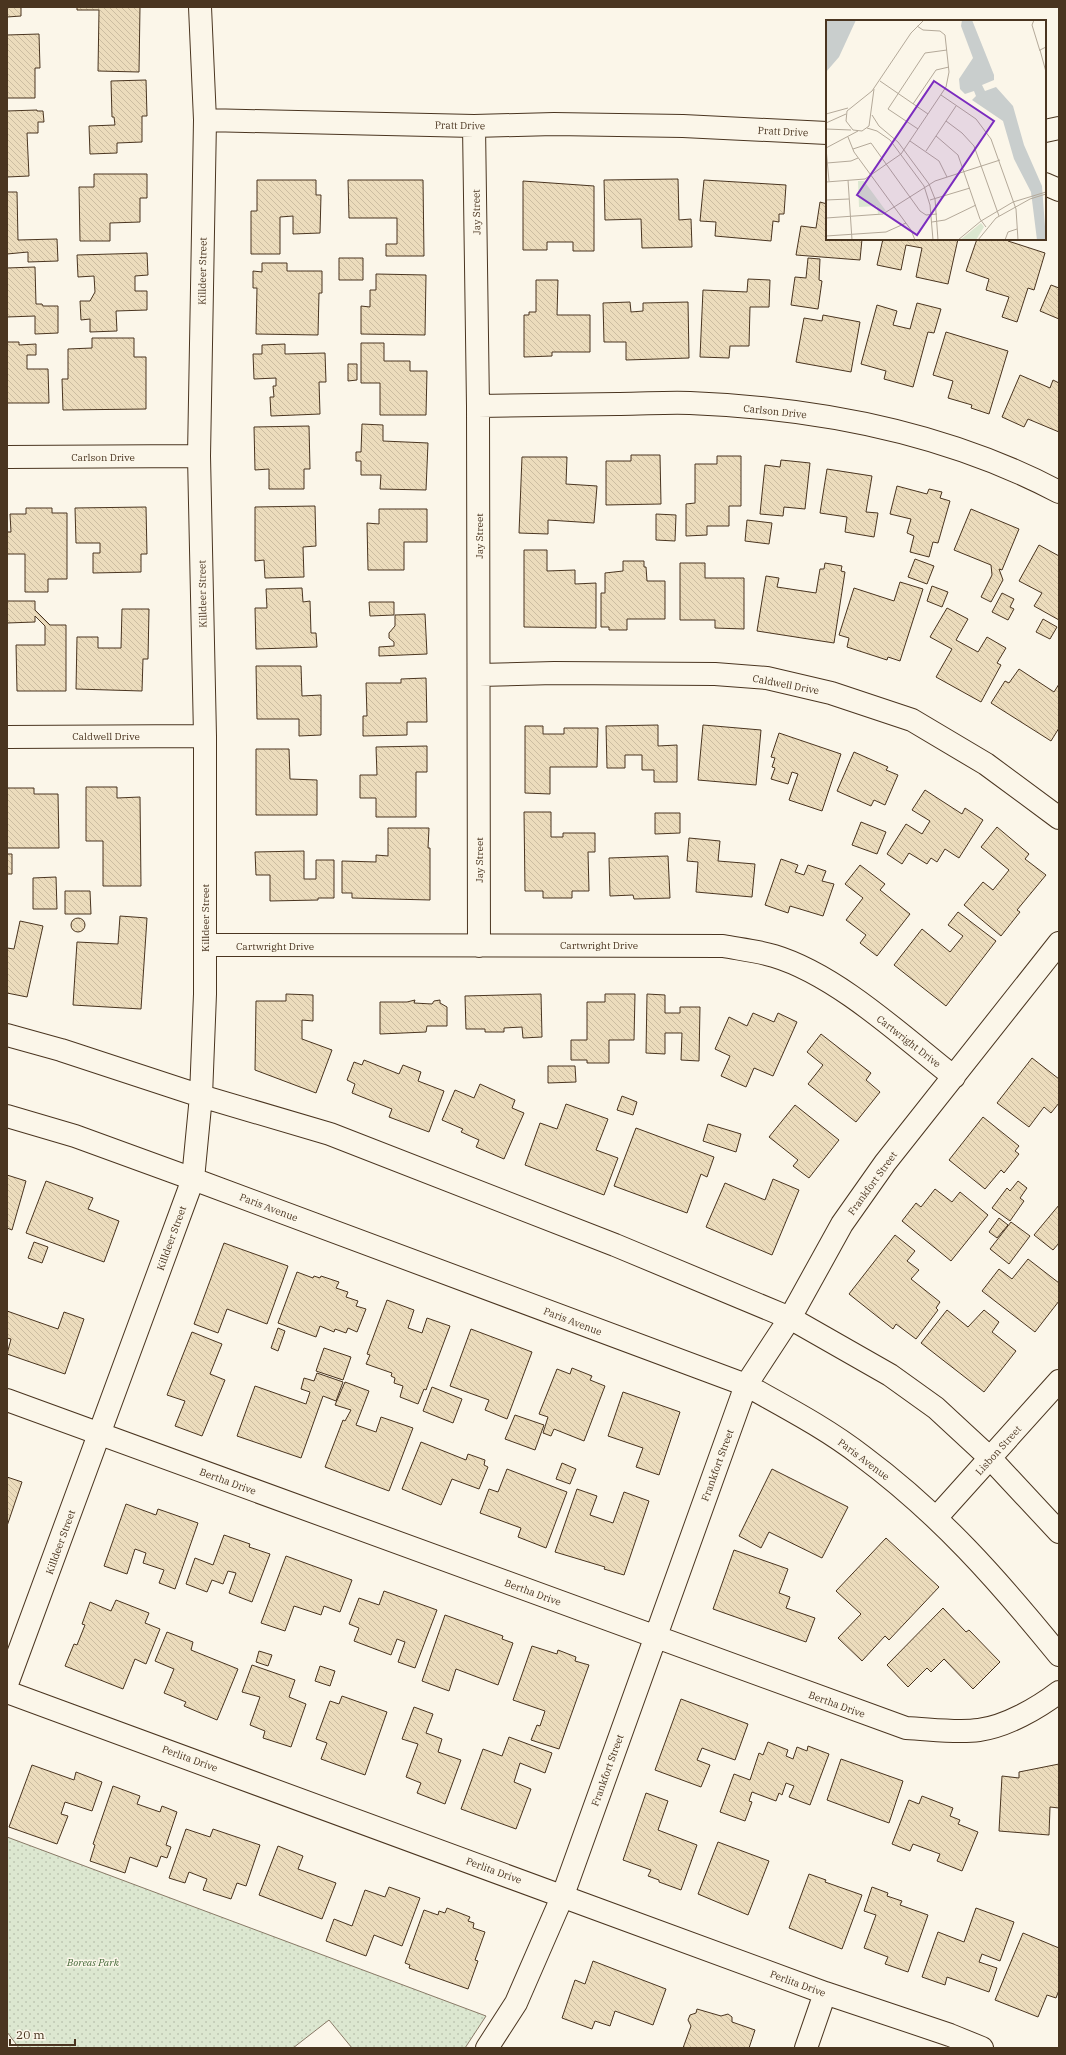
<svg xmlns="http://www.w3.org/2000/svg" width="1066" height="2055" viewBox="0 0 1066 2055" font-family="'IBM Plex Serif',serif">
  <defs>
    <pattern id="park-dots" width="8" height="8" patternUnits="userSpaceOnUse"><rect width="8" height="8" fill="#dce7d0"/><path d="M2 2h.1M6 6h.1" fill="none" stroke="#bec7b2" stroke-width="1.8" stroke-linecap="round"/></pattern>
    <pattern id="building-back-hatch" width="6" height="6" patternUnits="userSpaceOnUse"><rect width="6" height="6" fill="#ecdcbc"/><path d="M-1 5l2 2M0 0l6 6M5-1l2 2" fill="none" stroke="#ccbda1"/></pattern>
  </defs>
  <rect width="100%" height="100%" fill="#fbf6e9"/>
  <path fill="url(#park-dots)" stroke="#887966" d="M7,1837L486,2016L465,2048H352L329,2020L293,2048H19L7,2032Z"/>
  <path fill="url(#building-back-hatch)" stroke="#4a3520" d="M7,7H21V16L7,17Z
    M77,7H140L139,72L98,71L99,10H77Z
    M39,34L40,68H35V98H7V35Z
    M146,80L147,116H142V142L117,143V153L90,154L89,126L115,125L114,117H112L111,81Z
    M37,110V111H43L44,122H38V133H27L29,176L7,177V111Z
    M94,174H147V198H140V222L110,223V241H80L79,187H94Z
    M678,179L679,220L691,219L692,247L642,248L641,219L605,220L604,180Z
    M257,180H316V195H321L320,233L293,234V216L280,217V254H251V211H257Z
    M348,180H423L424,256H386V244H397V218H349Z
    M704,180L786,185L784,214H779V222L773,221L771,241L715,236L716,222L700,221Z
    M523,181L594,186V251H573V242H547V250H523Z
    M7,192H17L18,240L57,239L58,261L28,262V252L7,254Z
    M820,202L827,204V239H862L860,260L796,255L801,226L816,228Z
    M883,239H958L948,284L916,277L922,248L906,245L901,270L877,265Z
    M977,239H1008V241L1045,253L1034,290L1028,288L1017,322L1002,317L1009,297L986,290L989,279L966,271Z
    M147,253L148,275L135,276V291H147V310L116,311L117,331L90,332V319L81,320L80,301H90L95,292L94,276L78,277L77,255Z
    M339,258H363V280H339Z
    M808,258L820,259L819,280L822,281L818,309L791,305L795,277L806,278Z
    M262,263H287V271H322V293H319L318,335L256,334L257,288H253V271L262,272Z
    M35,267L36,304H42L43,306H58V333L35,334V316L7,317V268Z
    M376,274L426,275L425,335L361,334V306L370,307V290H376Z
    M748,279L770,280L769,307H750L749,346H730L729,358L700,357L703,290L747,292Z
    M536,280H558L557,315H590V352H552V356L524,357V315H529V312H536Z
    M1051,285L1059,288V319L1040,311Z
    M630,302L631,312L643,311V303L688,302L689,358L626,360V342H604L603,303Z
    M917,303L941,309L934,333L928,332L913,387L884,379L886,371L861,364L877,305L897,311L893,325L910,329Z
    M823,315L860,322L851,372L796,362L804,318L822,321Z
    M946,332L1008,351L989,414L971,408L972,405L948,398L953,381L933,375Z
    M92,338H134V357H146V409L63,410L62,379H68V349L92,348Z
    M7,342H19V345L36,344V355H27V369H48L49,403H7Z
    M361,343H384V361H410V371H427L426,415H380V383H361Z
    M285,344V354L325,353L326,382H319L320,414L271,416L270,397H274L273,386H276V378L254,379L253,354H262V345Z
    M348,364H357V380L348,381Z
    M1020,375L1050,388L1053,380L1059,383V432L1028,419L1024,427L1002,417Z
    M362,424L383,425V441L428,443L426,490L380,489L381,475H361V461H356V452H361Z
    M309,426L310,469H304V489H269V469L255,470L254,427Z
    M631,455H660L661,504L606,505V461H631Z
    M717,456H741V506H729V526H707V535L686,536V504L695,503V464H717Z
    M522,457H567L566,484L597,486L594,523L548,520V534L519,533Z
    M781,460L810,463L805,509L784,507L783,516L760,514L765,465L780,467Z
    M827,469L872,476L866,512L878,513L874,537L845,532L847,517L820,513Z
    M897,486L927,494L929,489L942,492L940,498L950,501L938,543L933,542L929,557L910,552L914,536L907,533L911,519L890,514Z
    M315,506L316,546L303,547L304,577L265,578L264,560L255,561V507Z
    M146,507L147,554H141V572L93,573V553H100V543H76L75,508Z
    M26,508H52V513H67V579H48V592H25V554H7V532H11L10,514H26Z
    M379,509H427V542H404V570H368L367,523L379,524Z
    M971,509L1019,529L1002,570L999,569L1003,580L991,602L981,597L992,575L991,565L954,550Z
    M656,514L676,515L675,541L656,540Z
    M747,520L772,523L769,544L745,541Z
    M1039,545L1059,556V620L1034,606L1042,593L1019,581Z
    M524,550H547V571L575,570V584L596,583V628L524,627Z
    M915,559L934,566L927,584L908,577Z
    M623,561H644V567H646L647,581H665V619H627V630H609V627H601V593H605V573L623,571Z
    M680,563H705V578H744V629L715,628V620H680Z
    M825,563L842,566L841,571L845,572L834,643L757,631L766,576L779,578L777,587L816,593L820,569H824Z
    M900,582L923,589L900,661L888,657L887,660L847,647L849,638L839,635L854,588L894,601Z
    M932,586L948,592L942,607L927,601Z
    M302,588L303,602L310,601L311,633H316L317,647L256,649L255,608H267L266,589Z
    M1002,593L1014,599L1010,607L1014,609L1008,620L992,612Z
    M7,601H35V610L50,625H66V691H17L16,645H45V626L35,616V622L7,623Z
    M369,602H394V615L370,616Z
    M947,608L968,619L956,640L978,652L987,637L1006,648L997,663L1001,665L981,702L936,677L952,649L930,637Z
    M122,609H149L148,659H143L142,691L76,689L77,637H98V648H121Z
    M425,614L427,654L379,656V647L394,646V642L389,638V633L395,626V615Z
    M1043,619L1057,627L1050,639L1036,632Z
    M256,666H301L302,696L321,695V735L299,736V719H257Z
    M1019,669L1054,692L1059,684V728L1051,741L991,703L1005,681L1009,683Z
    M426,678L427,722H407V735L363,736V716H367L366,683H401V679Z
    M658,725V746L677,745V782H654V770H642V755H625V768H607L606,726Z
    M703,725L761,730L756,785L698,780Z
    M525,726H543V734H564V728H598L597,767H550V794L525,793Z
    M779,733L841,754L822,811L789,800L798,774L792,772L788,784L771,779L775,768L772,767L775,758L771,757Z
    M427,746V772H416V817H376V798H360V775H377L376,747Z
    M256,749H289L290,779L317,780V815H256Z
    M854,752L888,767L886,770L898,775L885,805L874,800L871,806L837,791Z
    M86,787H117V798L140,797L141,886H103V841H86Z
    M7,788H34V794H58L59,848H7Z
    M925,790L962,814L965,808L983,820L959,858L945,849L937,862L931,858L927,864L909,853L902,864L887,854L906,824L922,834L930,821L912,810Z
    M524,812H551V837H563V833H595V852H588L589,891H572V898H543V891H525Z
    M655,813H680V833L655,834Z
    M861,822L886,832L877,854L852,845Z
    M997,827L1029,854L1025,859L1046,875L1017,910L1020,912L1001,936L964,905L983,882L993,890L1009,870L981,847Z
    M388,828H429L428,848H430V900L352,898V893H342V861L376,862V855L388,856Z
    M689,838L720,841L718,861L755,864L752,897L696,892L698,862L687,861Z
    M304,851V879H316V860H334V898H318V900L270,901V875H256L255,852Z
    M7,854H12V874H7Z
    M668,856L670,898L634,899L633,895L610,896L609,858Z
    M781,859L798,865L795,872L804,875L808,865L826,871L822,881L834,884L823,916L790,906L788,913L765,905Z
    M860,865L885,884L880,890L910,914L877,956L860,943L866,935L846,920L863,898L845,884Z
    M56,877L57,909H33V878Z
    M65,891H90L91,914H65Z
    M958,912L996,941L946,1006L894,965L922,929L950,952L963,936L948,925Z
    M120,916L147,918L141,1009L73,1005L77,942L118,944Z
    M71 925a7 7 0 1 1 14 0a7 7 0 1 1-14 0Z
    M20,921L43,926L27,997L7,993V948L14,949Z
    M286,994L313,995V1021L302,1020V1039L332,1050L316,1093L255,1070L256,1001H286Z
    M541,994L542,1037L523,1038L522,1027L504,1028V1032H485V1029H466L465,996Z
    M605,994H635L634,1040H609V1063H587V1060H571V1040H587V1002H605Z
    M647,994L665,995V1013H680V1007H700L699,1061L681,1060L682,1033H665V1054L646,1053Z
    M415,1000L414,1003L432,1004L434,1001L440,1000V1003L447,1007V1026H427L426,1032L380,1034V1002H407Z
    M753,1013L774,1022L778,1013L797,1022L773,1076L754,1068L746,1087L721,1076L730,1056L715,1049L729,1017L747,1026Z
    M821,1034L871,1073L866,1080L880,1092L856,1122L808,1084L823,1065L807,1052Z
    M1032,1058L1059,1079V1103L1051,1113L1044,1107L1029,1127L997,1103Z
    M364,1060L399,1074L403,1065L421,1072L418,1081L444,1091L429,1132L389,1117L392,1109L352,1093L355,1084L347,1080L354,1062L362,1065Z
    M548,1066H575L576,1082L548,1083Z
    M480,1084L515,1100L512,1108L524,1113L504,1159L476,1147L479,1140L461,1132L463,1129L442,1120L455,1090L474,1098Z
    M622,1096L637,1102L633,1115L617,1110Z
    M566,1104L608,1119L596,1150L618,1158L604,1195L525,1165L540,1123L557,1129Z
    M795,1105L839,1140L809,1178L793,1166L798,1160L769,1137Z
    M983,1117L1019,1146L1015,1151L1019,1154L1004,1173L1001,1170L985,1189L949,1160Z
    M708,1124L741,1134L736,1152L703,1141Z
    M636,1128L714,1157L707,1177L701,1174L687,1213L614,1186Z
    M7,1175L26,1181L12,1230L7,1228Z
    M773,1179L799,1190L772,1255L706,1227L725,1183L765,1200Z
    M46,1181L93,1198L88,1209L119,1221L104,1262L26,1233Z
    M1018,1181L1027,1188L1020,1198L1024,1201L1010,1221L992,1208L1007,1188L1010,1191Z
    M935,1189L952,1202L960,1192L988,1215L951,1261L902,1221L916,1203L921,1207Z
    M1059,1205V1243L1053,1250L1034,1235Z
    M999,1218L1008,1225L997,1238L989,1232Z
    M1011,1222L1030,1236L1009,1264L990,1249Z
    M895,1235L915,1251L907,1261L919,1270L911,1279L940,1302L936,1308L938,1310L916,1339L896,1324L893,1329L849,1294Z
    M34,1242L48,1247L42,1263L28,1258Z
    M224,1243L288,1266L267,1324L227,1309L218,1333L194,1324Z
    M1028,1259L1059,1283V1301L1035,1332L982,1291L999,1269L1012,1279Z
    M297,1272L313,1278L314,1276L320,1278L321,1276L339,1282L336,1288L348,1292L346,1297L358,1301L356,1306L366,1309L357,1332L348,1328L346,1333L335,1329L334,1332L320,1326L316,1337L278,1323Z
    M387,1300L414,1310L408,1328L422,1333L427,1318L450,1326L426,1390L424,1389L418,1404L400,1397L403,1386L394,1383L395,1378L391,1376L392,1373L366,1364L370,1355L367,1354Z
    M947,1310L968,1327L984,1310L999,1322L992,1332L1016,1351L984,1392L921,1343Z
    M7,1311L58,1329L64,1312L84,1319L65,1374L7,1354L11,1339L7,1338Z
    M278,1328L285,1331L278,1351L271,1348Z
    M471,1329L532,1352L507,1419L485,1410L489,1400L450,1386Z
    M192,1332L222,1344L210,1374L225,1380L202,1436L175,1426L185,1401L167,1395Z
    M324,1348L351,1357L343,1380L316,1371Z
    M572,1368L592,1376L590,1380L605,1386L584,1441L554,1429L551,1436L543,1433L548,1417L539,1414L557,1369L570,1374Z
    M317,1373L343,1382L336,1401L323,1396L301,1458L237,1436L255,1386L306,1404L310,1392L301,1389L304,1378L314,1381Z
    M345,1382L369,1391L356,1425L376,1432L381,1417L413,1428L389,1491L325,1467L343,1420L345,1421L351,1410L335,1405Z
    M432,1387L462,1399L453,1423L423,1411Z
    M623,1392L680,1412L659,1475L636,1467L643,1448L608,1436Z
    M515,1415L544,1425L535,1450L505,1439Z
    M421,1442L466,1460L468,1454L485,1460L484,1465L488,1467L479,1489L452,1479L441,1505L402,1489Z
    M562,1463L576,1469L570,1484L556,1479Z
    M507,1469L567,1492L546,1548L518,1537L521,1528L480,1513L489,1489L498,1492Z
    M772,1469L848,1507L822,1558L769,1532L761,1548L739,1536Z
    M7,1477L22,1482L7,1526Z
    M577,1489L597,1496L590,1515L613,1523L624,1492L649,1501L624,1575L604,1569L605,1567L555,1552Z
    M126,1504L156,1515L158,1509L198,1523L175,1589L159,1583L164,1570L143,1563L146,1553L135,1549L127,1574L104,1566Z
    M224,1535L250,1544L249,1547L270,1554L252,1602L229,1593L236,1573L228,1571L223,1584L212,1580L207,1592L186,1584L195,1558L213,1565Z
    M886,1538L939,1587L889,1640L885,1636L862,1661L838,1638L861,1614L836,1591Z
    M734,1550L788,1569L779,1593L790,1597L786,1608L815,1618L806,1642L713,1609Z
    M286,1556L352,1580L340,1612L324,1606L321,1615L294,1606L285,1631L261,1623Z
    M384,1591L437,1610L415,1668L398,1662L405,1642L397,1639L391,1655L354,1641L359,1628L349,1624L359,1598L379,1605Z
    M116,1600L149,1613L145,1623L160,1629L146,1664L135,1659L123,1689L65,1666L74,1644L77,1645L85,1625L82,1624L90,1602L111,1611Z
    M943,1608L966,1632L969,1630L1000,1662L973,1689L944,1659L931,1672L927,1668L908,1687L887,1665Z
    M445,1615L503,1636L502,1639L513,1643L498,1685L456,1669L449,1691L422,1681Z
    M167,1632L193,1642L191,1650L238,1669L217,1720L184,1706L186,1702L164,1693L174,1669L155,1661Z
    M532,1646L557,1654L558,1650L576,1657L575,1661L589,1665L559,1749L531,1740L537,1725L540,1726L545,1711L513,1700Z
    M259,1651L272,1655L268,1666L256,1662Z
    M252,1665L295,1680L289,1697L306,1704L291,1747L263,1738L265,1731L250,1725L260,1697L242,1692Z
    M320,1666L335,1671L330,1686L315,1681Z
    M342,1696L387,1712L365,1775L321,1759L327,1743L316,1739L330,1701L339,1704Z
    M681,1699L748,1724L735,1760L702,1748L697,1760L710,1765L701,1787L655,1770Z
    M414,1707L433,1714L426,1733L442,1739L438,1752L461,1760L445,1804L417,1793L421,1783L406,1777L418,1744L402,1739Z
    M509,1737L552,1753L545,1773L520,1763L514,1782L531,1789L516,1829L461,1809L483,1749L502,1756Z
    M768,1742L788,1750L786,1756L793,1759L797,1747L807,1751L808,1746L829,1754L810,1805L789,1797L794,1786L786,1783L782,1795L779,1793L776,1801L752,1792L749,1801L752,1802L745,1821L720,1812L734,1774L750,1780L759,1753L763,1755Z
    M841,1759L903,1781L889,1823L827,1800Z
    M1059,1764V1808L1050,1807L1049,1835L999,1831L1002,1776L1019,1778V1772Z
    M32,1765L74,1780L76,1772L102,1782L92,1811L65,1802L61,1814L68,1816L57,1844L9,1827Z
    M113,1786L140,1796L137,1804L160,1812L162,1806L177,1812L166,1845L171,1847L167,1858L161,1856L157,1867L130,1857L125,1873L90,1861L95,1845L93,1844Z
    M646,1793L668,1801L658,1830L697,1845L681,1890L659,1882V1880L648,1876L651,1870L623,1860Z
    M922,1796L953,1808L950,1816L960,1820L958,1824L978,1832L962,1871L937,1861L940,1854L913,1844L910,1851L892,1844L909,1800L919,1804Z
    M186,1829L210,1837L213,1829L260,1845L246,1886L237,1883L231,1899L203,1890L207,1879L189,1872L185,1883L169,1878Z
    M718,1842L769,1861L748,1915L698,1894Z
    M278,1846L303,1856L298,1869L336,1883L322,1919L259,1895Z
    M809,1874L826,1880L825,1882L862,1895L842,1949L789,1928Z
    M389,1887L420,1898L402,1946L374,1935L366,1956L326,1941L334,1919L352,1926L365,1890L385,1897Z
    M872,1887L888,1893L887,1896L902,1901L900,1905L928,1915L908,1972L885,1964L888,1957L864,1948L876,1915L864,1911Z
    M447,1908L470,1917L468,1921L474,1923L473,1928L485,1932L475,1960L478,1961L468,1989L409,1968L410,1965L405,1963L424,1910L438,1915L439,1911L445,1913Z
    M976,1908L1014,1922L1000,1961L982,1954L979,1962L997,1968L989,1992L947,1977L945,1985L922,1977L938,1932L964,1942Z
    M1023,1933L1059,1948V1990L1056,1998L1047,1995L1038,2017L995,2000Z
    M593,1961L666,1989L653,2025L615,2011L610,2026L595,2021L592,2029L562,2018L575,1980L585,1984Z
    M697,2009L721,2016L728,2014L732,2017V2022L755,2030L749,2048H683L691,2026L688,2020L690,2015L696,2013Z"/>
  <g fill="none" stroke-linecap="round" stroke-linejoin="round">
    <g stroke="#4a3520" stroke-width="24">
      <path id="minor" d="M205,120L474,126L554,124L683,126L827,133
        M474,126L478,406L479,946
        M1045,131L1059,128
        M1045,184L1059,190
        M478,406C526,405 573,405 620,404C643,404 667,402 690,403C817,408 945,432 1059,492
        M7,457L199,456
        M479,675L554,673L715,674L767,678L831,693L912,720L986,764L1059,818
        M7,737L205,736
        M205,945L723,946C739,949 758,951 774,956C837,975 902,1036 954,1077
        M7,1035L61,1050L201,1096L330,1134L615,1245L790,1318L890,1375L936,1408L990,1458L1059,1532
        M7,1116L75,1136L193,1179L746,1385C785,1407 826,1428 862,1456C940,1514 998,1580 1059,1655
        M7,1400L906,1728C930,1729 956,1733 979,1730C1007,1726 1038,1708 1059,1692
        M936,1518L1059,1381
        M7,1684L193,1179L201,1096L205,994V736L199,456L205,120L200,7
        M7,1692L825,1993L950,2035L982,2048
        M487,2048L516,2003L563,1895L746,1385L790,1318L842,1224L885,1163L1059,943
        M806,2048L825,1993"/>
    </g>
    <use href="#minor" stroke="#fbf6e9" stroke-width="22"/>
  </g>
  <g text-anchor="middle" stroke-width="3" stroke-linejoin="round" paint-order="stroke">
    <g font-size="10" fill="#4a3520" stroke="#fbf6e9">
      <text transform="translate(460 125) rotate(1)" y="4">Pratt Drive</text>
      <text transform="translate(783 131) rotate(3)" y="4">Pratt Drive</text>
      <text transform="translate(476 212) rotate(-91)" y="4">Jay Street</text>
      <text transform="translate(202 271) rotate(-89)" y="4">Killdeer Street</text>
      <text transform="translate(775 411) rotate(6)" y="4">Carlson Drive</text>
      <text x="103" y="461">Carlson Drive</text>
      <text transform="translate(479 536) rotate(-90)" y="4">Jay Street</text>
      <text transform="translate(202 594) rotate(-91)" y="4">Killdeer Street</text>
      <text transform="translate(786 684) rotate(11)" y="4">Caldwell Drive</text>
      <text x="106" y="740">Caldwell Drive</text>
      <text transform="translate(479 860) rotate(-90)" y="4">Jay Street</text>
      <text transform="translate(205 918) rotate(-90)" y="4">Killdeer Street</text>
      <text x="599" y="949">Cartwright Drive</text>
      <text x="275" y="950">Cartwright Drive</text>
      <text transform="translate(909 1041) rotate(38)" y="4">Cartwright Drive</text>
      <text transform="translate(872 1183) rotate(-54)" y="4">Frankfort Street</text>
      <text transform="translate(269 1207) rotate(21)" y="4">Paris Avenue</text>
      <text transform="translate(171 1238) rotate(-70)" y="4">Killdeer Street</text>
      <text transform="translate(573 1321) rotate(21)" y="4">Paris Avenue</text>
      <text transform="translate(998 1450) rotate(-48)" y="4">Lisbon Street</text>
      <text transform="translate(864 1459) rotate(37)" y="4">Paris Avenue</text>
      <text transform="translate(717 1465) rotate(-70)" y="4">Frankfort Street</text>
      <text transform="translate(228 1481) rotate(20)" y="4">Bertha Drive</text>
      <text transform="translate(60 1542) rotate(-70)" y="4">Killdeer Street</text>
      <text transform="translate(533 1592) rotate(20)" y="4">Bertha Drive</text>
      <text transform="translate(837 1704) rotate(20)" y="4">Bertha Drive</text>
      <text transform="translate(190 1758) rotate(20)" y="4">Perlita Drive</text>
      <text transform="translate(607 1770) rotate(-70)" y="4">Frankfort Street</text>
      <text transform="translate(494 1870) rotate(20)" y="4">Perlita Drive</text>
      <text transform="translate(798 1983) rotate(20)" y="4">Perlita Drive</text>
    </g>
    <g font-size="10" font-style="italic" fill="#436837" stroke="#fbf6e9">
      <text x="93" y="1966">Boreas Park</text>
    </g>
  </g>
  <g transform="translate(826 20)">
    <rect width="220" height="220" fill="#fbf6e9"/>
    <path d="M155,203L158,207L150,220H134Z" fill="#dce7d0"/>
    <path d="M32,161H38L60,191L52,194L51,186L33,187Z" fill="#dce7d0"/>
    <path d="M0,0H30L13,37L0,52ZM136,0H146L168,55V60L156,65L159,71L170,67L187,86L198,125L216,166L220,220H211L205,172L188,139L177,101L146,80L150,76L148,71L139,74L134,69L133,59L147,38L135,6Z" fill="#c9cecd"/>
    <path fill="none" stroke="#b4a999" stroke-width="1" d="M208,0L206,5L214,31M220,27L214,30L220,52M54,61L102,94M48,69L43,106L36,111L27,110L20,101L21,91L46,71L85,13L98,0M115,75L150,99L165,119L190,189L192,220M87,84L110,50L123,47M0,94L22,88M46,95L53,106L72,122L103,164L109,179L112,220M120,101L136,113L148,126L173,196M0,103L20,94M41,108L51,111L64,120L98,166L104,185L107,220M0,109L25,110M92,109L62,89L99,33L121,30M110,116L132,135L154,199L160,207M22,117L28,132L85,210L89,220M84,121L113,141L121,157M0,128L32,111M0,128L3,161M27,129L45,123L94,191L100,195L111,194M100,131L130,86M1,143L25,141L32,138M22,160L26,220M0,162L39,159L75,134L120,67L123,52L119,15L114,11L97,10L91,6M0,180L23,179M104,180L144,168M0,198L57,194L109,161L174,140M106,202L119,200L150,185M0,216L60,212L80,203M132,220L155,201L187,182L220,172M152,220L170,198L204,179L220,174M179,220L182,212L191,209"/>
    <path fill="#7b2cbf" fill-opacity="0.15" stroke="#7b2cbf" stroke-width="2" d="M108,61L168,101L91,215L31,175Z"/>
    <rect width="220" height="220" fill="none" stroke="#4a3520" stroke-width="2"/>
  </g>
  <rect width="1066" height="2055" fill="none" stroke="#4a3520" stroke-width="16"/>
  <path d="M10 2039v6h65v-6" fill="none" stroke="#4a3520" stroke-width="2"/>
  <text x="16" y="2039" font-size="12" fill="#4a3520" stroke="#fbf6e9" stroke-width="3" paint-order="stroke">20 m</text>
</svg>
